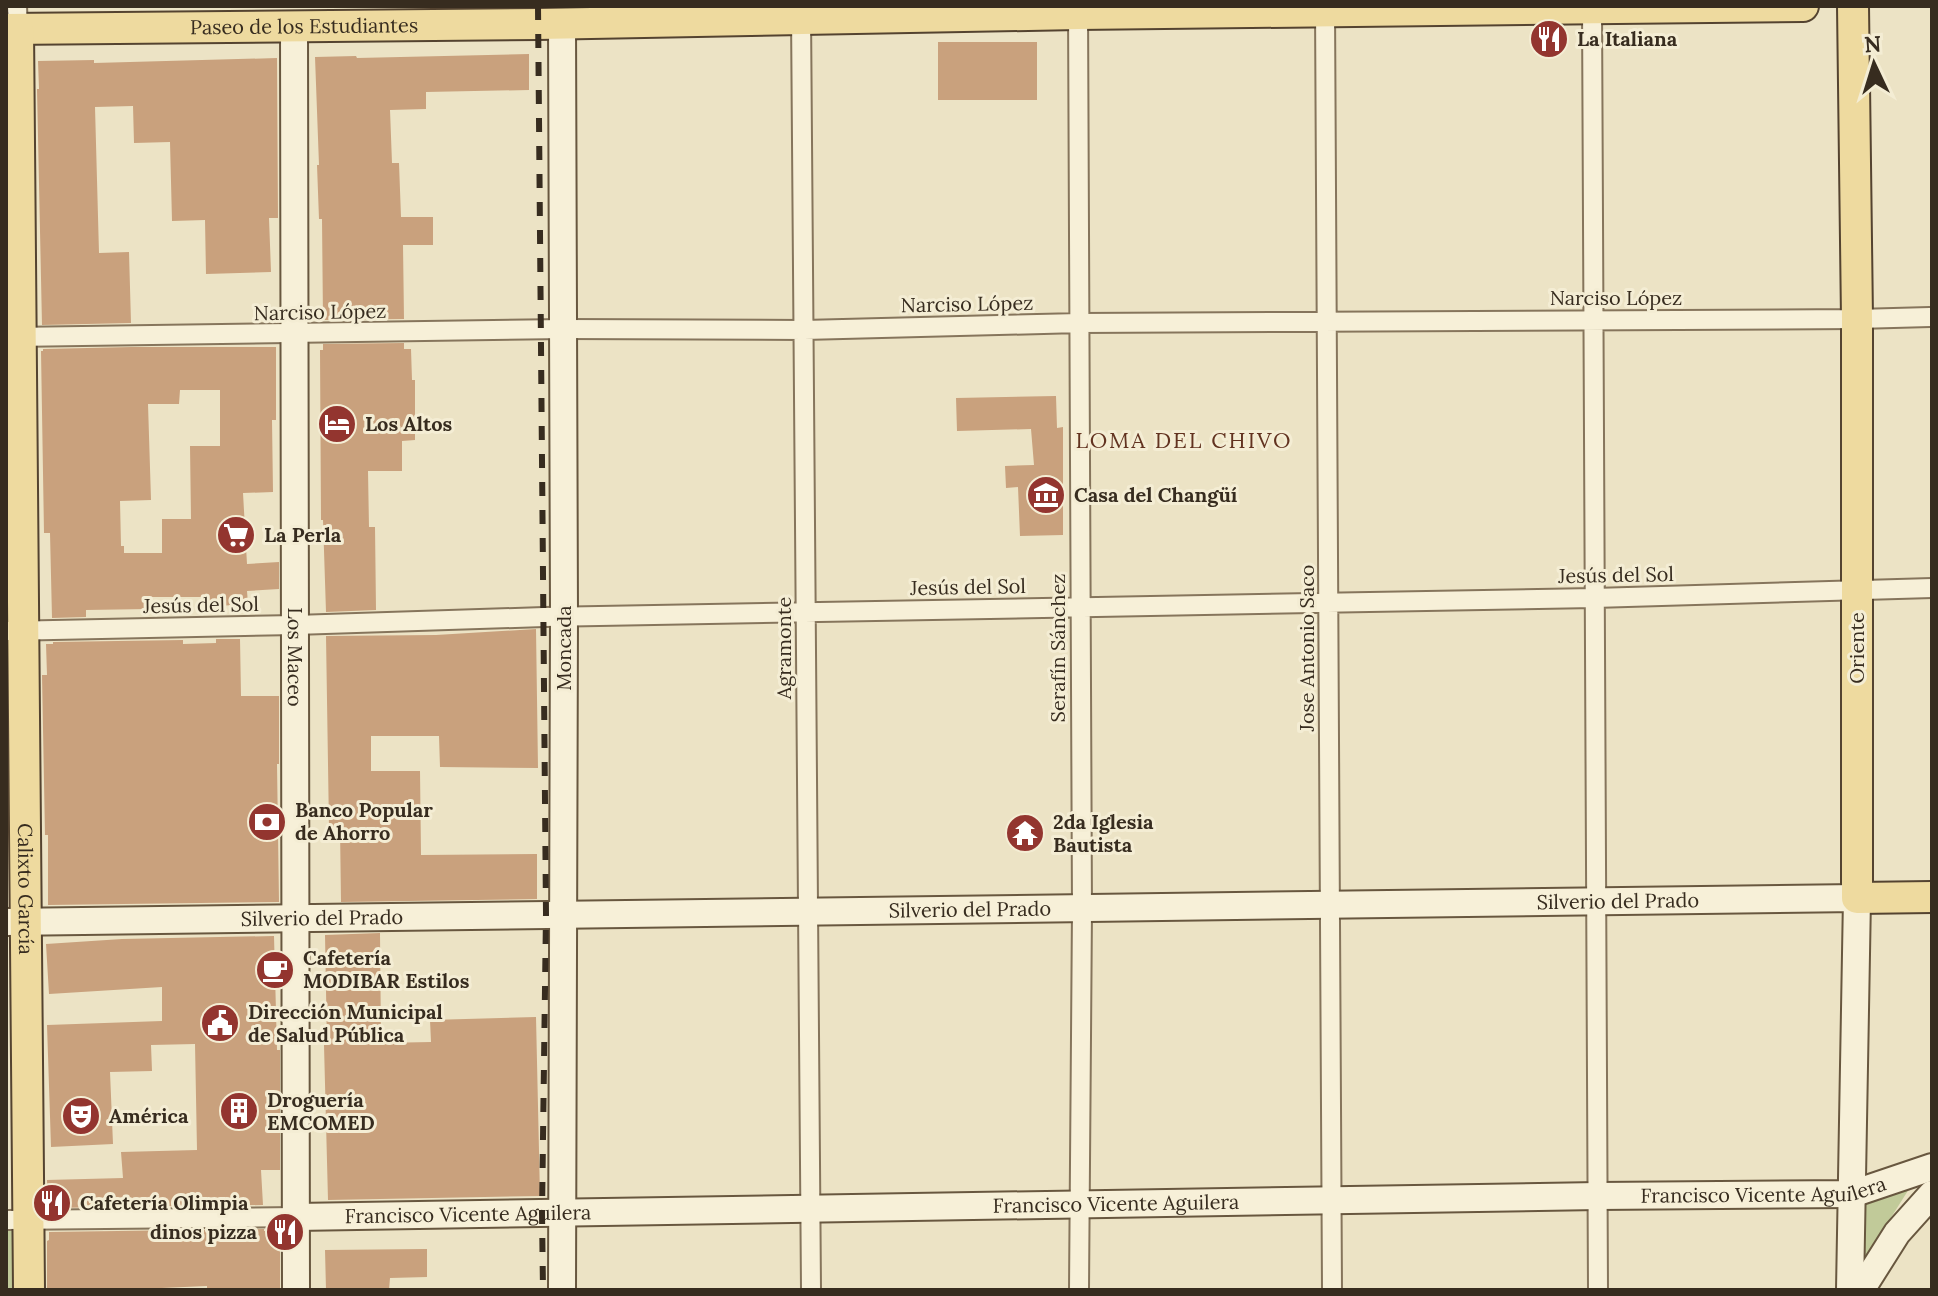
<svg xmlns="http://www.w3.org/2000/svg" width="1938" height="1296" viewBox="0 0 1938 1296" font-family="Lora,serif">
  <rect width="100%" height="100%" fill="#ece3c5"/>
  <path fill="#c1ca99" d="M1909,1189L1863,1262L1865,1205Z
    M6,1230H16L17,1290H6Z"/>
  <path fill="#c9a17d" fill-rule="evenodd" d="M938,42H1037V100H938Z
    M529,54V90L426,92V109L390,110L392,163H399L401,217H433V245H403L404,319L323,320L322,219H319L317,165H319L315,57L356,56L357,58Z
    M277,58L278,218H269L271,272L206,274L205,220L172,221L170,142L134,143L133,106L95,107L99,253L129,252L131,323L42,325L37,89H39L38,61L94,60V63Z
    M404,343V349H411L412,380H415V440L402,441V471H368L369,527H375L376,610L326,612L323,520H321L320,350H323V344Z
    M132,347H276V420H272L273,492L243,493L247,564L279,562V589L247,591L248,604L204,607L203,597H149V609L86,610V617L52,618L50,533H44L41,351H43V349ZM180,390H220V446H190L191,519H162V553H124V546H121L120,501L151,500L148,404H179Z
    M1056,396L1057,428L1063,427V535L1020,536L1018,487L1006,488L1005,466L1034,465L1031,429L957,431L956,398Z
    M536,629L538,768L440,767L439,736H371V771H420L421,855L537,854V899L341,902L340,828H329L326,636L436,635Z
    M216,639H240L241,696H279V764H277L279,902L48,905V835H45L42,675H47L46,644H53V642L183,640V644L216,643Z
    M380,933L381,1043L431,1042L430,1020L536,1017L540,1196L328,1200L324,1045H327L325,935Z
    M274,936L277,1050H280V1170H261L263,1205L48,1208L47,1180L123,1178L121,1152L197,1150L195,1044L151,1045L152,1071L110,1072L113,1144L51,1147L47,1025L162,1021V987L49,994L46,944L122,939Z
    M264,1229V1231H280V1290L207,1289V1286L139,1289V1290H47V1241L49,1240V1232Z
    M427,1249V1277L390,1278L389,1290H326L325,1250Z"/>
  <g fill="none" stroke-linecap="round" stroke-linejoin="round">
    <g stroke="#86755c" stroke-width="22">
      <path id="street" d="M17,6L18,29
        M1078,6L1082,910L1079,1290
        M1325,6L1332,1290
        M1592,6L1598,1290
        M801,13L811,1290
        M13,337L564,329L804,330L1080,323L1857,319L1930,317
        M6,631L295,625L544,617L1594,598L1932,588
        M6,1220L296,1217"/>
    </g>
    <g stroke="#68573f" stroke-width="30">
      <g id="secondary">
        <path d="M562,23L564,616L562,1290"/>
        <path id="s1" d="M294,25L296,1290"/>
        <path id="s2" d="M6,922L1857,898L1850,1290"/>
        <path id="s3" d="M296,1217L1598,1196L1852,1194L1932,1167"/>
        <path d="M1861,1290L1897,1233L1932,1194"/>
      </g>
    </g>
    <g stroke="#544330" stroke-width="34">
      <g id="primary">
        <path d="M1853,6L1857,319V898L1932,897"/>
        <path id="s4" d="M6,29L538,24L1078,14L1803,6"/>
        <path id="s5" d="M18,29L29,1290"/>
      </g>
    </g>
    <use href="#street" stroke="#f7f0d8" stroke-width="18"/>
    <use href="#secondary" stroke="#f7f0d8" stroke-width="26"/>
    <use href="#primary" stroke="#eeda9f" stroke-width="30"/>
    <path stroke="#372c1f" stroke-width="6" stroke-dasharray="14 14" stroke-linecap="butt" d="M538,6L546,914L542,1213L543,1290"/>
  </g>
  <defs>
    <g id="restaurant-disc" transform="scale(2)"><circle r="9.5" fill="#93352f" stroke="#f4edd4"/><path d="M-5-6h1v4h1v-4h1v4h1v-4h1v5L-1.5 .5V6h-2V.5L-5-1ZM5-6V6H3V1.5H1.5Q1.5-4 5-6Z" fill="#fff"/></g>
    <g id="hotel-disc" transform="scale(2)"><circle r="9.5" fill="#93352f" stroke="#f4edd4"/><path d="M-6-4.5h1.5V1H6V5H4.5V3h-9V5H-6ZM-4 0a1.8 1.8 0 1 1 3.6 0ZM.5 0V-2.5h3Q6-2.5 6 0Z" fill="#fff"/></g>
    <g id="museum-disc" transform="scale(2)"><circle r="9.5" fill="#93352f" stroke="#f4edd4"/><path d="M0-6L6-3V-2H-6V-3ZM-5-1h2V3h-2ZM-1-1h2V3h-2ZM3-1h2V3H3ZM-6 4H6V6H-6Z" fill="#fff"/></g>
    <g id="supermarket-disc" transform="scale(2)"><circle r="9.5" fill="#93352f" stroke="#f4edd4"/><path d="M-6-5.5h2.5l.6 2H6L4.5 2H-2.5L-4.4-4H-6ZM-1.5 3.2a1.3 1.3 0 1 0 .1 0ZM3 3.2a1.3 1.3 0 1 0 .1 0Z" fill="#fff"/></g>
    <g id="bank-disc" transform="scale(2)"><circle r="9.5" fill="#93352f" stroke="#f4edd4"/><path d="M-6-4H6V4H-6ZM0-2.3a2.3 2.3 0 1 0 0 4.6a2.3 2.3 0 1 0 0-4.6Z" fill="#fff"/></g>
    <g id="temple-disc" transform="scale(2)"><circle r="9.5" fill="#93352f" stroke="#f4edd4"/><path d="M0-6L5-2H3V0L6.5 2.5H4V6H1.5V3h-3V6H-4V2.5H-6.5L-3 0V-2H-5Z" fill="#fff"/></g>
    <g id="cafe-disc" transform="scale(2)"><circle r="9.5" fill="#93352f" stroke="#f4edd4"/><path d="M-5.5-4.5H6V0H3Q3 3.5 0 3.5H-2.5Q-5.5 3.5-5.5 0ZM3-3.2v2h1.7v-2ZM-6 4.5H4V6H-6Z" fill="#fff"/></g>
    <g id="civic-disc" transform="scale(2)"><circle r="9.5" fill="#93352f" stroke="#f4edd4"/><path d="M-.6-6.5H3V-4.5H.6V-3L4-1V1h2V6H-6V1h2V-1L-.6-3ZM-1.2 2.5V6h2.4V2.5Z" fill="#fff"/></g>
    <g id="building-disc" transform="scale(2)"><circle r="9.5" fill="#93352f" stroke="#f4edd4"/><path d="M-4-6H4V6H1V3H-1V6H-4ZM-2.5-4.3h1.7v1.8h-1.7ZM.8-4.3h1.7v1.8H.8ZM-2.5-1h1.7V.8h-1.7ZM.8-1h1.7V.8H.8Z" fill="#fff"/></g>
    <g id="theatre-disc" transform="scale(2)"><circle r="9.5" fill="#93352f" stroke="#f4edd4"/><path d="M-5-5.5Q0-4 5-5.5V0Q5 5 0 6Q-5 5-5 0ZM-3.3-2.5H-1v1.5H-3.3ZM1-2.5H3.3v1.5H1ZM-2.8 1Q0 5.5 2.8 1Z" fill="#fff"/></g>
  </defs>
  <g fill-rule="evenodd">
    <use href="#restaurant-disc" x="1549" y="39"/>
    <use href="#hotel-disc" x="337" y="424"/>
    <use href="#museum-disc" x="1046" y="495"/>
    <use href="#supermarket-disc" x="236" y="535"/>
    <use href="#bank-disc" x="267" y="822"/>
    <use href="#temple-disc" x="1025" y="833"/>
    <use href="#cafe-disc" x="275" y="970"/>
    <use href="#civic-disc" x="220" y="1023"/>
    <use href="#building-disc" x="239" y="1111"/>
    <use href="#theatre-disc" x="81" y="1116"/>
    <use href="#restaurant-disc" x="52" y="1203"/>
    <use href="#restaurant-disc" x="285" y="1232"/>
  </g>
  <g text-anchor="middle" stroke-width="6" stroke-linejoin="round" paint-order="stroke">
    <g font-size="20" fill="#372c1f" stroke="#f4edd4">
      <text dy="7" stroke="none"><textPath href="#s4" startOffset="298">Paseo de los Estudiantes</textPath></text>
      <text x="1616" y="305">Narciso López</text>
      <text transform="translate(967 304) rotate(-1)" y="7">Narciso López</text>
      <text transform="translate(320 312) rotate(-1)" y="7">Narciso López</text>
      <text transform="translate(1616 575) rotate(-1)" y="7">Jesús del Sol</text>
      <text transform="translate(968 587) rotate(-1)" y="7">Jesús del Sol</text>
      <text transform="translate(201 605) rotate(-1)" y="7">Jesús del Sol</text>
      <text transform="translate(564 648) rotate(-90)" y="7">Moncada</text>
      <text transform="translate(784 648) rotate(-90)" y="7">Agramonte</text>
      <text transform="translate(1058 648) rotate(-90)" y="7">Serafín Sánchez</text>
      <text transform="translate(1307 648) rotate(-90)" y="7">Jose Antonio Saco</text>
      <text transform="translate(1857 648) rotate(-90)" y="7">Oriente</text>
      <text dy="7" stroke="none"><textPath href="#s1" startOffset="632">Los Maceo</textPath></text>
      <text dy="7" stroke="none"><textPath href="#s5" startOffset="860">Calixto García</textPath></text>
      <text dy="7" stroke="none"><textPath href="#s2" startOffset="1612">Silverio del Prado</textPath></text>
      <text dy="7" stroke="none"><textPath href="#s2" startOffset="964">Silverio del Prado</textPath></text>
      <text dy="7" stroke="none"><textPath href="#s2" startOffset="316">Silverio del Prado</textPath></text>
      <text dy="7" stroke="none"><textPath href="#s3" startOffset="1468">Francisco Vicente Aguilera</textPath></text>
      <text dy="7" stroke="none"><textPath href="#s3" startOffset="820">Francisco Vicente Aguilera</textPath></text>
      <text dy="7" stroke="none"><textPath href="#s3" startOffset="172">Francisco Vicente Aguilera</textPath></text>
    </g>
    <g font-size="20" font-weight="bold" fill="#372c1f" stroke="#f4edd4" text-anchor="start">
      <text x="1577" y="46">La Italiana</text>
      <text x="365" y="431">Los Altos</text>
      <text x="1074" y="502">Casa del Changüí</text>
      <text x="264" y="542">La Perla</text>
      <text x="295" y="817">Banco Popular<tspan x="295" dy="23">de Ahorro</tspan></text>
      <text x="1053" y="829">2da Iglesia<tspan x="1053" dy="23">Bautista</tspan></text>
      <text x="303" y="965">Cafetería<tspan x="303" dy="23">MODIBAR Estilos</tspan></text>
      <text x="248" y="1019">Dirección Municipal<tspan x="248" dy="23">de Salud Pública</tspan></text>
      <text x="267" y="1107">Droguería<tspan x="267" dy="23">EMCOMED</tspan></text>
      <text x="109" y="1123">América</text>
      <text x="80" y="1210">Cafetería Olimpia</text>
      <text x="257" y="1239" text-anchor="end">dinos pizza</text>
    </g>
    <g font-size="22" letter-spacing="2" fill="#623320" stroke="#f4edd4">
      <text x="1184" y="448">LOMA DEL CHIVO</text>
    </g>
  </g>
  <rect width="1938" height="1296" fill="none" stroke="#372c1f" stroke-width="16"/>
  <g transform="translate(1874 64) rotate(356)" stroke="#f4edd4" stroke-width="6" paint-order="stroke">
  <path d="M0-6L14 30L0 20L-14 30Z" fill="#372c1f"/>
  <text y="-12" font-size="22" font-weight="bold" text-anchor="middle" fill="#372c1f">N</text>
  </g>
</svg>
